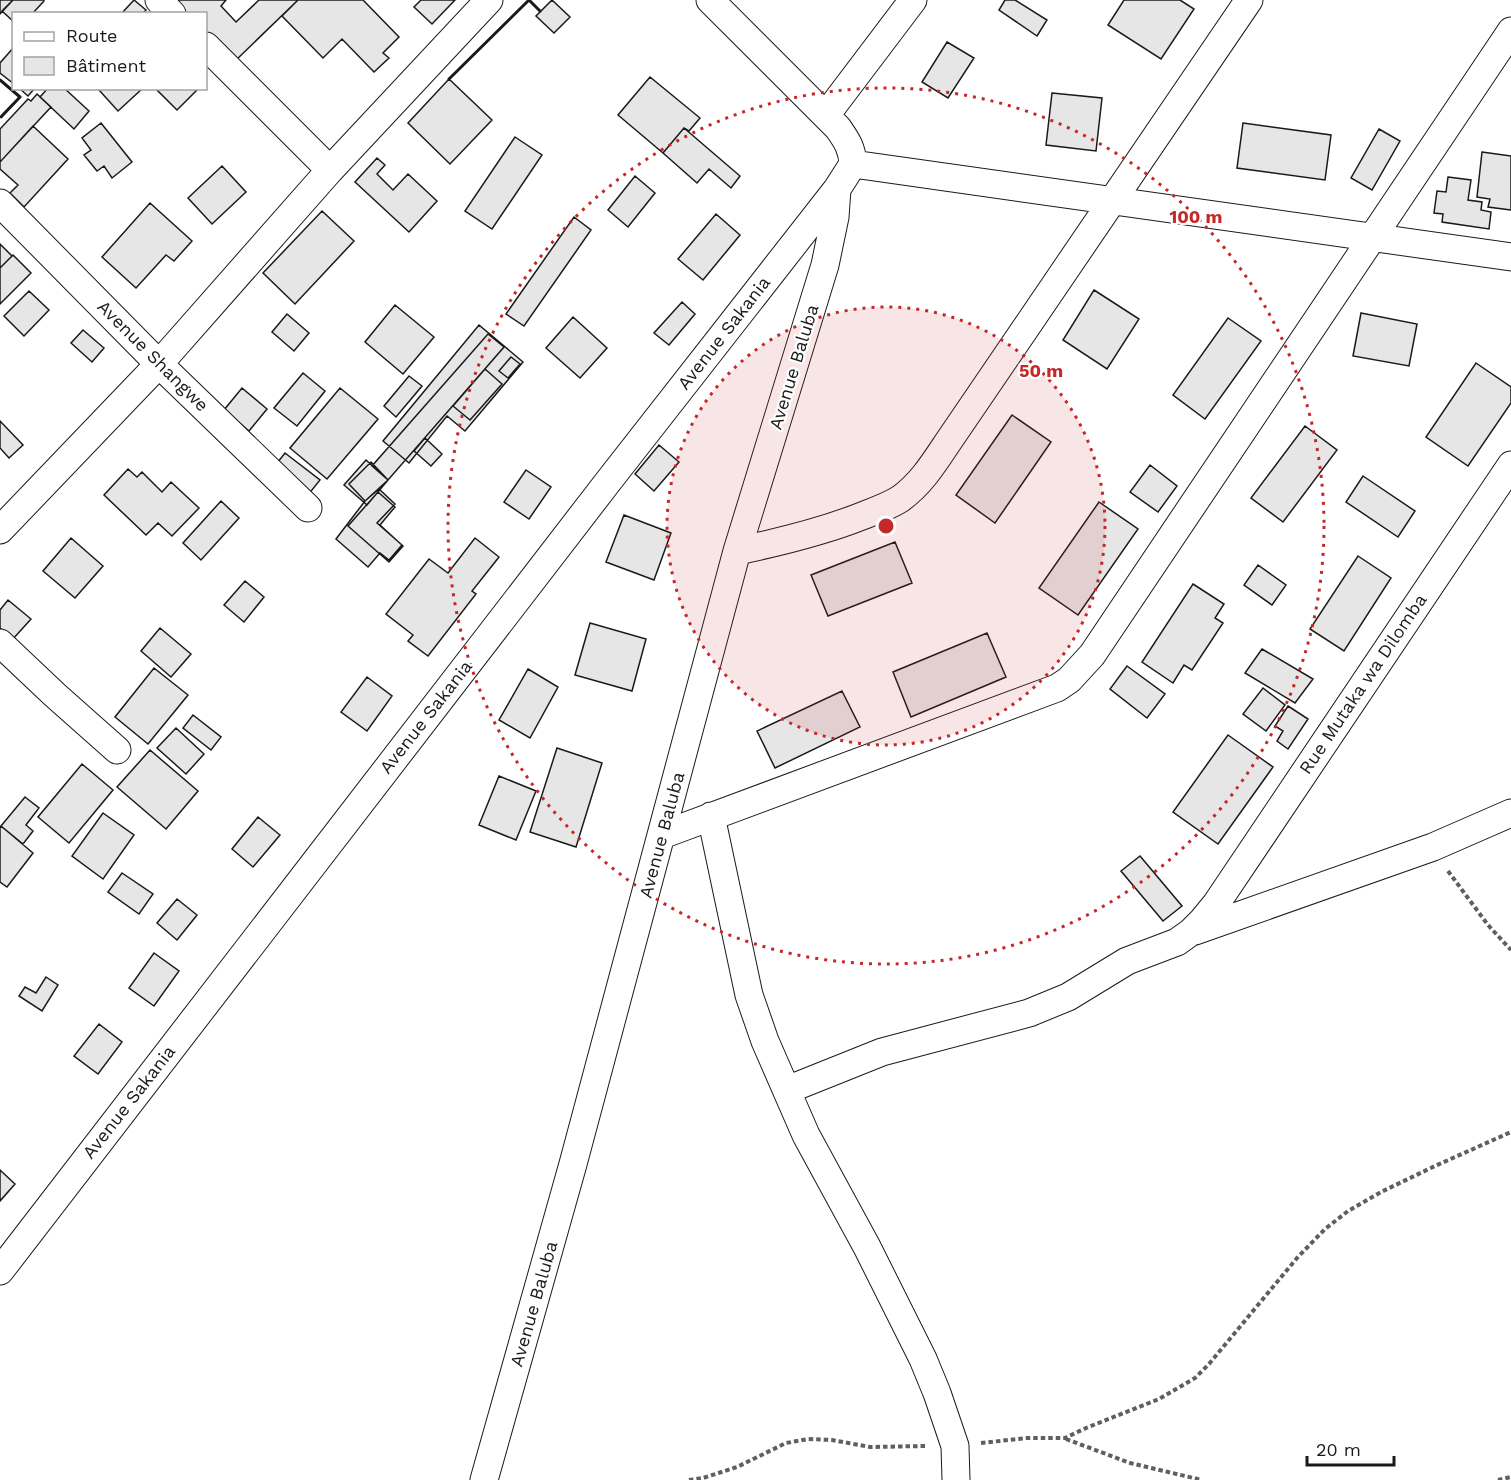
<svg xmlns="http://www.w3.org/2000/svg" width="1511" height="1480" viewBox="0 0 1511 1480" font-family="'Work Sans',sans-serif">
  <rect width="100%" height="100%" fill="#fff"/>
  <path fill="#e6e6e6" stroke="#1a1a1a" stroke-width="1.5" d="M0,0H13L0,14Z
    M13,0H43L44,1L32,14H14V22L2,11Z
    M134,0L146,10L142,14H121Z
    M174,0H226L221,6L236,22L259,0H298L234,62L206,33V14H187Z
    M298,0H363L399,37L383,53L389,58L374,72L342,39L323,58L282,16Z
    M421,0H455L432,24L414,7Z
    M552,0L570,17L554,33L536,16Z
    M1005,0H1015L1047,20L1037,36L999,10Z
    M1124,0H1180L1194,9L1161,59L1108,25Z
    M947,42L974,58L948,98L922,82Z
    M14,47V84L0,73V63Z
    M650,77L700,118L689,131L684,128L663,153L618,115Z
    M449,79L492,120L450,164L408,123Z
    M19,88H35L28,96Z
    M48,88H64L89,111L74,129L40,97Z
    M101,88H143L118,111L99,90Z
    M158,88H199L177,110L157,90Z
    M1052,93L1102,98L1096,151L1046,145Z
    M37,94L51,107L0,162V129L28,99L31,101Z
    M101,123L132,162L112,178L104,166L97,171L84,155L91,150L82,138Z
    M1243,123L1331,135L1325,180L1237,168Z
    M33,126L68,159L24,207L10,193L18,185L0,169V162Z
    M684,128L740,176L731,188L709,169L697,183L663,153Z
    M1379,129L1400,141L1372,190L1351,178Z
    M515,137L542,155L492,229L465,211Z
    M1482,152L1511,156V210L1488,207L1490,199L1477,197Z
    M377,158L385,165L377,174L393,190L408,174L437,201L409,232L355,182Z
    M222,166L246,192L212,224L188,198Z
    M635,176L655,193L628,227L608,210Z
    M1448,177L1471,180L1468,200L1482,202L1481,210L1491,212L1489,229L1442,222L1443,214L1434,213L1437,191L1446,192Z
    M150,203L192,241L174,261L166,255L136,288L102,257Z
    M322,211L354,241L295,304L263,273Z
    M716,214L740,235L703,280L678,259Z
    M574,217L591,230L524,326L506,314Z
    M0,244L12,256L0,268Z
    M13,255L31,273L0,304V268Z
    M1094,290L1139,319L1107,369L1063,340Z
    M29,291L49,310L24,336L4,316Z
    M682,302L695,314L669,345L654,333Z
    M395,305L434,337L403,374L365,342Z
    M1361,313L1417,324L1409,366L1353,356Z
    M287,314L309,333L294,351L272,332Z
    M573,317L607,348L580,378L546,348Z
    M1228,318L1261,341L1205,419L1173,395Z
    M479,325L523,362L465,431L447,416L409,463L383,441Z
    M83,330L104,348L92,362L71,343Z
    M488,334L504,347L388,480L372,466Z
    M511,357L520,364L508,378L499,371Z
    M1476,363L1511,387V403L1468,466L1426,437Z
    M485,369L502,384L470,420L453,406Z
    M303,373L325,391L297,426L274,408Z
    M409,376L422,386L396,417L384,406Z
    M242,388L267,409L249,431L224,410Z
    M340,388L378,419L327,479L290,448Z
    M1012,415L1051,442L995,523L956,495Z
    M0,421L23,445L9,458L0,448Z
    M1305,426L1337,450L1283,522L1251,498Z
    M425,438L442,454L431,466L414,451Z
    M659,445L679,462L654,491L635,474Z
    M285,453L320,480L308,495L274,467Z
    M366,460L388,480L367,505L344,485Z
    M371,462L388,480L365,501L349,484Z
    M1150,465L1177,486L1158,512L1130,492Z
    M128,469L137,477L142,472L162,492L171,482L199,508L172,536L158,523L146,535L104,495Z
    M526,470L551,487L529,519L504,502Z
    M1363,476L1415,511L1398,537L1346,502Z
    M379,489L395,504L377,523L402,545L389,560L380,553L368,567L336,539L365,501Z
    M378,492L395,507L380,525L403,546L389,562L348,526Z
    M221,501L239,518L201,560L183,543Z
    M1099,502L1138,529L1078,615L1039,588Z
    M624,515L671,533L654,580L606,562Z
    M71,538L103,566L75,598L43,571Z
    M475,538L499,557L472,591L476,594L428,656L408,641L413,635L386,614L429,559L448,573Z
    M895,542L912,583L828,616L811,575Z
    M1358,556L1391,578L1344,651L1310,629Z
    M1258,565L1286,585L1272,605L1244,585Z
    M245,581L264,597L244,622L224,605Z
    M1193,584L1224,604L1215,618L1223,623L1192,670L1184,665L1173,683L1142,662Z
    M8,600L31,619L13,639L0,628V610Z
    M590,623L646,639L632,691L575,675Z
    M160,628L191,654L171,677L141,651Z
    M987,633L1006,677L911,717L893,672Z
    M1262,649L1313,679L1295,703L1245,673Z
    M1127,666L1165,694L1147,718L1110,689Z
    M154,668L188,695L148,744L115,717Z
    M528,669L558,687L530,738L499,720Z
    M367,677L392,696L367,731L341,712Z
    M1263,688L1285,705L1266,731L1243,714Z
    M842,691L860,727L775,768L757,731Z
    M1288,706L1308,719L1288,749L1277,741L1283,731L1275,726Z
    M193,715L221,737L211,750L183,728Z
    M176,728L204,754L186,774L157,748Z
    M1228,735L1273,767L1218,844L1173,812Z
    M557,748L602,763L576,847L530,832Z
    M150,750L198,791L166,829L117,787Z
    M82,764L113,790L69,843L38,817Z
    M499,776L536,791L516,840L479,825Z
    M25,797L39,808L26,825L33,831L23,844L1,826Z
    M103,813L134,835L103,879L72,856Z
    M258,817L280,835L253,867L232,849Z
    M1,826L33,853L7,887L0,882V828Z
    M1140,856L1182,906L1163,921L1121,871Z
    M122,873L153,894L139,914L108,892Z
    M177,899L197,915L177,940L157,923Z
    M154,953L179,971L154,1006L129,988Z
    M46,977L58,985L42,1011L19,996L25,987L36,993Z
    M99,1024L122,1042L98,1074L74,1056Z
    M0,1170L15,1184L0,1201Z"/>
  <g fill="none" stroke-linecap="round" stroke-linejoin="round">
    <g stroke="#1a1a1a" stroke-width="29">
      <path id="minor" d="M159,0L172,14
        M710,0L838,128C847,141 852,148 853,164
        M206,46L330,170
        M826,115L913,0
        M853,164L1511,257
        M0,203L159,364L308,508
        M0,530L159,364L330,170L489,0
        M737,551C780,542 822,532 862,516C875,511 889,506 900,499C921,484 934,463 948,442L1249,0
        M0,643L55,695L117,750
        M711,816L749,995L765,1041L806,1135L867,1247L923,1359L937,1393L955,1446L956,1480
        M662,835L1057,688L1069,680L1092,655L1511,31
        M1195,931L1433,847L1511,813
        M787,1090L882,1052L1029,1013L1068,997L1127,961L1177,942L1191,932L1202,921L1216,904L1511,465
        M0,1271L607,483L837,189L853,164
        M484,1480L573,1164L737,551L825,265L835,217L837,189"/>
    </g>
    <path stroke="#5f5f5f" stroke-width="4" stroke-dasharray="4.5 3" stroke-linecap="butt" d="M1448,871L1488,925L1511,950
      M1066,1439L1130,1463L1202,1480
      M981,1443L1027,1438H1065L1086,1428L1159,1399L1195,1378L1209,1364L1297,1258L1325,1229L1348,1211L1381,1192L1435,1166L1511,1132
      M689,1480L703,1478L737,1467L786,1443L808,1439L832,1440L870,1447L926,1446
      M1498,1480L1511,1477"/>
    <use href="#minor" stroke="#fff" stroke-width="27"/>
    <path stroke="#1a1a1a" stroke-width="3" d="M529,0L540,11
      M449,79L529,0
      M0,80L20,97L1,117"/>
  </g>
  <circle cx="886" cy="526" r="219" fill="#c62828" fill-opacity=".12"/>
  <g fill="none" stroke="#c62828" stroke-width="3" stroke-dasharray="3 6">
    <circle cx="886" cy="526" r="219"/>
    <circle cx="886" cy="526" r="438"/>
  </g>
  <g text-anchor="middle" stroke-width="4.5" stroke-linejoin="round" paint-order="stroke">
    <g font-size="18" fill="#1a1a1a" stroke="#fff">
      <text transform="translate(724 333) rotate(-52)" y="6">Avenue Sakania</text>
      <text transform="translate(153 356) rotate(45)" y="6">Avenue Shangwe</text>
      <text transform="translate(794 367) rotate(-73)" y="6">Avenue Baluba</text>
      <text transform="translate(1363 684) rotate(-56)" y="6">Rue Mutaka wa Dilomba</text>
      <text transform="translate(426 717) rotate(-52)" y="6">Avenue Sakania</text>
      <text transform="translate(662 835) rotate(-75)" y="6">Avenue Baluba</text>
      <text transform="translate(129 1102) rotate(-52)" y="6">Avenue Sakania</text>
      <text transform="translate(534 1304) rotate(-74)" y="6">Avenue Baluba</text>
    </g>
  </g>
  <circle cx="886" cy="526" r="9" fill="#c62828" stroke="#fff" stroke-width="3"/>
  <g font-size="18" text-anchor="middle" font-weight="bold" fill="#c62828" stroke="#fff" stroke-width="4.5" stroke-linejoin="round" paint-order="stroke">
    <text x="1196" y="223">100 m</text>
    <text x="1041" y="377">50 m</text>
  </g>
  <rect x="12" y="12" width="195" height="78" fill="#ffffff" stroke="#a3a3a3" stroke-width="1.5"/>
  <rect x="24" y="32" width="30" height="9" fill="#ffffff" stroke="#a3a3a3" stroke-width="1.5"/>
  <text x="66" y="42" font-size="18" fill="#1a1a1a">Route</text>
  <rect x="24" y="57" width="30" height="18" fill="#e6e6e6" stroke="#a3a3a3" stroke-width="1.5"/>
  <text x="66" y="72" font-size="18" fill="#1a1a1a">Bâtiment</text>
  <path d="M1307 1456v9h87v-9" fill="none" stroke="#1a1a1a" stroke-width="3"/>
  <text x="1316" y="1456" font-size="18" fill="#1a1a1a" stroke="#ffffff" stroke-width="4.5" paint-order="stroke">20 m</text>
</svg>
